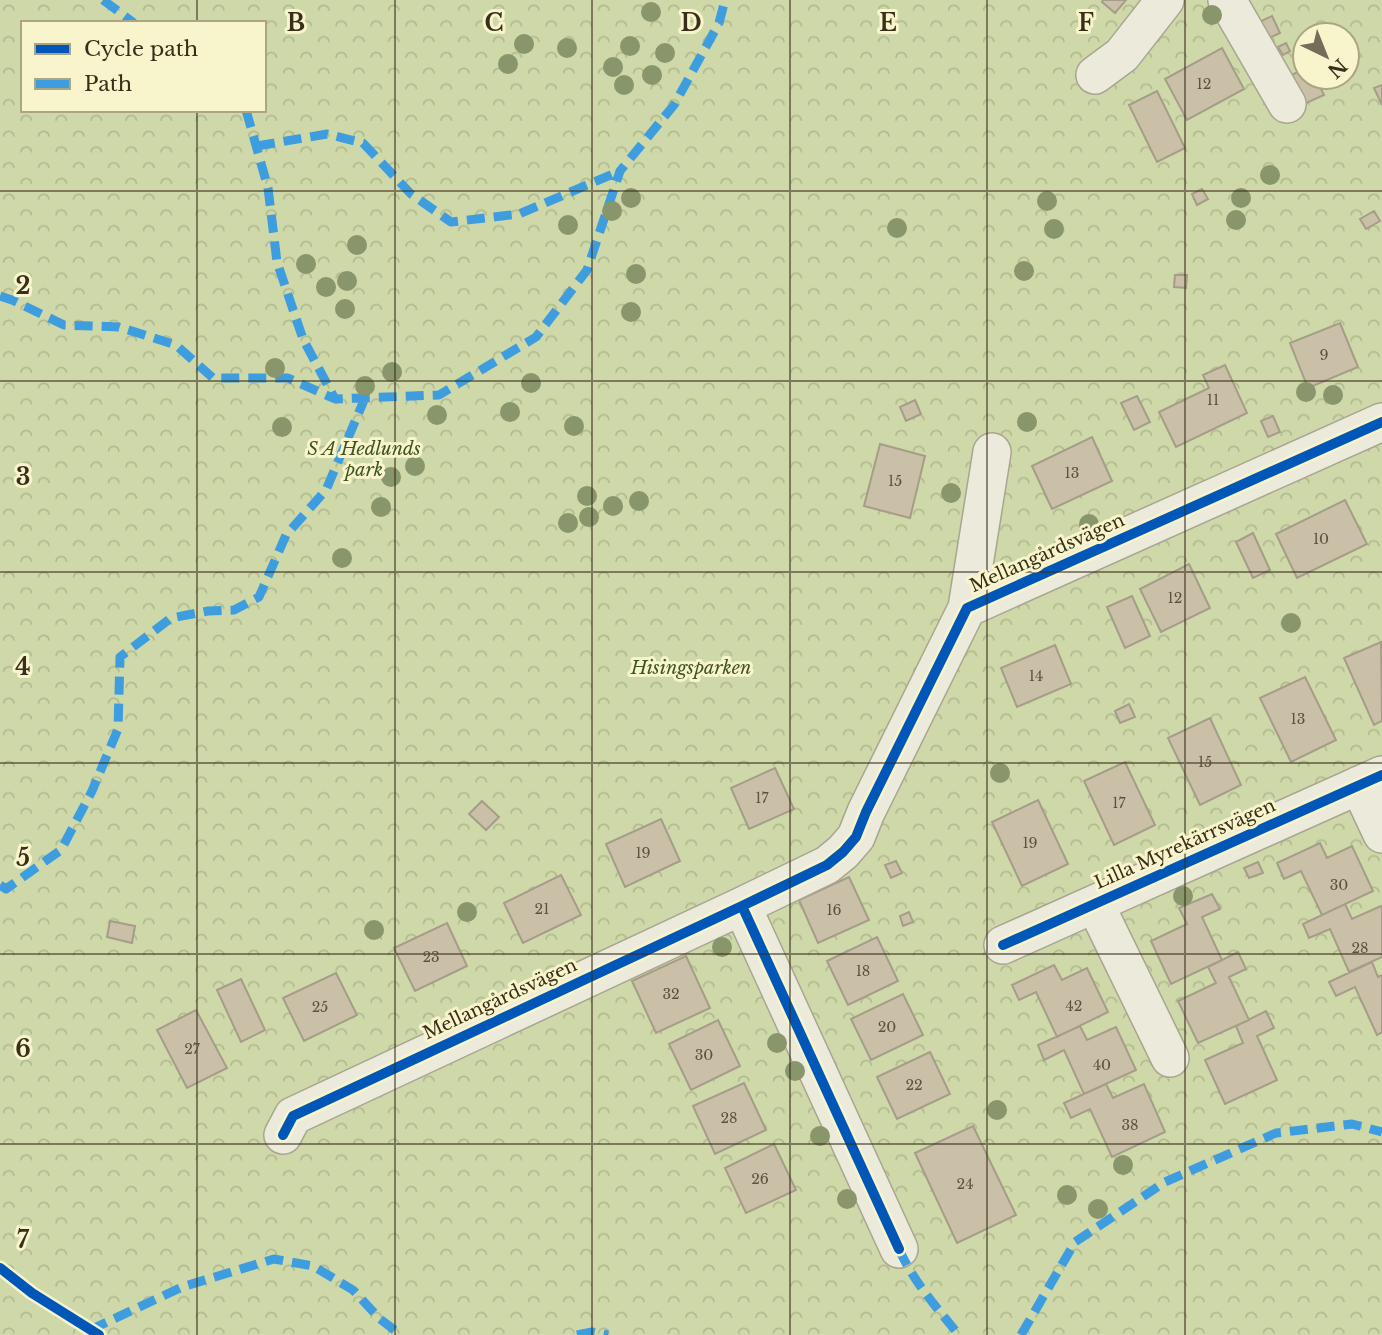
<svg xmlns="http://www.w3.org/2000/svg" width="1382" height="1335" viewBox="0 0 1382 1335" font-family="'Libre Baskerville',serif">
  <defs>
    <pattern id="forest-crowns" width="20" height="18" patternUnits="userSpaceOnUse" patternTransform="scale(1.75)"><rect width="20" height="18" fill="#cfd8a8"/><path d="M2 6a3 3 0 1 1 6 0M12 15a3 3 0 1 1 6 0" fill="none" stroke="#b2ba90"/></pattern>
  </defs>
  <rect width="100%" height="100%" fill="#e5e2c8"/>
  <path fill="url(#forest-crowns)" fill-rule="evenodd" d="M0,0H1382V1335H0ZM23,23H264V110H23ZM1305,35H1347V77H1305Z"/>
  <path fill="#cac0a8" stroke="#a59d88" stroke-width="2" d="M1103,0H1126L1115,13L1102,2Z
    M1272,16L1280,33L1263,41L1255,24Z
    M1317,25L1321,31L1315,35L1311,29Z
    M1286,43L1290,51L1283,55L1278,47Z
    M1222,48L1244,89L1187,120L1165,79Z
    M1305,69V77H1341L1320,87L1324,95L1304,104L1291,75Z
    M1382,85V105L1374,88Z
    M1157,91L1185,148L1157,162L1129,105Z
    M1202,189L1208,199L1197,205L1192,194Z
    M1374,211L1380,221L1366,229L1360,219Z
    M1175,275H1187L1186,288L1174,287Z
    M1340,323L1358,367L1308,388L1290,343Z
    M1225,365L1247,413L1176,447L1159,412L1209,388L1203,375Z
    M1137,396L1150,422L1134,430L1121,403Z
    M915,400L921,414L906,421L900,407Z
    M1273,416L1280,432L1268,437L1261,421Z
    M1092,437L1112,481L1052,509L1032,466Z
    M880,444L925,456L910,518L864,506Z
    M1345,500L1367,544L1297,578L1276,534Z
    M1253,533L1270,570L1253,578L1236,542Z
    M1189,564L1210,608L1161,632L1140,589Z
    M1132,596L1150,636L1125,648L1107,607Z
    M1381,642L1382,721L1374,725L1344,658Z
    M1055,645L1071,684L1017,707L1001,668Z
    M1305,677L1336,740L1291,762L1260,698Z
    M1129,704L1135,717L1120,723L1115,711Z
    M1210,718L1241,785L1200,805L1168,738Z
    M1125,762L1155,825L1114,845L1084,781Z
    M775,768L794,809L749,829L731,788Z
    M1038,800L1068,864L1022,886L992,822Z
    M482,801L499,817L486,830L469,814Z
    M661,819L680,861L625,887L606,844Z
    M1320,843L1327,858L1352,846L1373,891L1322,915L1301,871L1284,879L1277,863Z
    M896,861L902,873L891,878L885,865Z
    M1258,862L1263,873L1249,878L1244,868Z
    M561,875L581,915L523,943L504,903Z
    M849,877L869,920L818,943L799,900Z
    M1212,894L1220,909L1202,917L1222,960L1171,984L1151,941L1187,924L1179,908Z
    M1345,904L1352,919L1381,906L1382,907V957L1349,972L1330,929L1309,938L1303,924Z
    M909,912L913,922L903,926L900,916Z
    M110,921L135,926L132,943L107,937Z
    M447,923L467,966L415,991L394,948Z
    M877,937L898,981L848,1005L827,961Z
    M1238,952L1246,969L1229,977L1249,1020L1198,1043L1178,1001L1216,983L1208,967Z
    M686,956L710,1008L656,1033L632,981Z
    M1372,962L1378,977L1382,975V1032L1377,1035L1355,987L1336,996L1329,982Z
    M1054,965L1062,980L1087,968L1108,1012L1057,1037L1036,992L1019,1000L1012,985Z
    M336,973L357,1015L304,1041L283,998Z
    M241,979L265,1030L241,1042L217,990Z
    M903,994L923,1035L871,1060L851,1019Z
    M196,1010L227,1068L187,1088L157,1030Z
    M1266,1011L1274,1028L1257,1036L1277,1080L1225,1104L1205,1060L1243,1043L1236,1026Z
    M718,1020L740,1066L691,1090L669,1044Z
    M1080,1026L1087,1040L1116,1027L1136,1070L1084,1094L1064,1050L1044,1060L1038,1045Z
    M930,1052L950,1094L897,1119L877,1077Z
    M744,1083L766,1130L715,1154L693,1106Z
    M1106,1084L1113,1098L1144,1084L1165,1132L1112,1157L1090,1109L1071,1118L1064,1103Z
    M973,1126L1016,1215L957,1243L915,1153Z
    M774,1144L796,1190L746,1213L725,1168Z"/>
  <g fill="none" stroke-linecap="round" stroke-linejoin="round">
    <g stroke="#a9a592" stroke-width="40">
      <path id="street" d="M1227,0L1287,104
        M1095,75L1122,55L1165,0
        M967,608L992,452
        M1359,785L1382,834
        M1095,904L1170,1058
        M742,906L899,1249
        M1003,945L1382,775
        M283,1135L293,1116L742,906L827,865L843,852L856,837L866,812L967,608L1382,422"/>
    </g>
    <use href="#street" stroke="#eceadb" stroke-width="37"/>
    <path stroke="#3e9ddf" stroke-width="9" stroke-dasharray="18 9" stroke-linecap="butt" d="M103,0L134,23
      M246,110L268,188L277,262L303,339L335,399
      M257,146L327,134L363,143L411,194L451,222L519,214L620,171
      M0,296L12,300L64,325L119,327L176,345L213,378H288L335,399L439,395L536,337L587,270L620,171L674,105L719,23L725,0
      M0,885L6,889L61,850L92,791L118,729L120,657L171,618L208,611L234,610L259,597L286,535L326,490L365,398
      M899,1249C913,1281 937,1308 959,1335
      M90,1330L182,1287L274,1259L313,1266L353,1290L380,1319L401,1335
      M577,1335L592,1332L608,1335
      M1021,1335L1075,1242L1165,1182L1276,1133L1352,1124L1382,1132"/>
    <g stroke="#f8f4cb" stroke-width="15">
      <path id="cycleway" d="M742,906L899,1249
        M1003,945L1382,775
        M283,1135L293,1116L742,906L827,865L843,852L856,837L866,812L967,608L1382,422
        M0,1268L32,1293L99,1335"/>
    </g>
    <use href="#cycleway" stroke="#0057b8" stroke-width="10"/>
  </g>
  <g fill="#89956a">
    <circle cx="651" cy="12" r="10"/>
    <circle cx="1212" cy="15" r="10"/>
    <circle cx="524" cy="44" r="10"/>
    <circle cx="630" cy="46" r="10"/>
    <circle cx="567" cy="48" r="10"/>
    <circle cx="665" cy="53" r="10"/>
    <circle cx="508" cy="64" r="10"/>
    <circle cx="613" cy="67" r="10"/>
    <circle cx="652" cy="75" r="10"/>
    <circle cx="624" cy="85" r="10"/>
    <circle cx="1270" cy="175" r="10"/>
    <circle cx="631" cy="198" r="10"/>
    <circle cx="1241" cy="198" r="10"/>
    <circle cx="1047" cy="201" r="10"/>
    <circle cx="612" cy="211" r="10"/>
    <circle cx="1236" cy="220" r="10"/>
    <circle cx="568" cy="225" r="10"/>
    <circle cx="897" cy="228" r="10"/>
    <circle cx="1054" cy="229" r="10"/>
    <circle cx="357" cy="245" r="10"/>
    <circle cx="306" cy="264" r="10"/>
    <circle cx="1024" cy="271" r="10"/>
    <circle cx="636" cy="274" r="10"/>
    <circle cx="347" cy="281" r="10"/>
    <circle cx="326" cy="287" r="10"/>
    <circle cx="345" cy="309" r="10"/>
    <circle cx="631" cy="312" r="10"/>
    <circle cx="275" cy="368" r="10"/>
    <circle cx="392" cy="372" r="10"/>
    <circle cx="531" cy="383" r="10"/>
    <circle cx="365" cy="386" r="10"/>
    <circle cx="1306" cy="392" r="10"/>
    <circle cx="1333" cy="395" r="10"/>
    <circle cx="510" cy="412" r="10"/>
    <circle cx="437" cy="415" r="10"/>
    <circle cx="1027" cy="422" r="10"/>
    <circle cx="574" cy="426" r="10"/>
    <circle cx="282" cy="427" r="10"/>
    <circle cx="415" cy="466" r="10"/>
    <circle cx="391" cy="477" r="10"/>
    <circle cx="951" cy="493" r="10"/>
    <circle cx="587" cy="496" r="10"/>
    <circle cx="639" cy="501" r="10"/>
    <circle cx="613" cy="506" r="10"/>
    <circle cx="381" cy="507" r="10"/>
    <circle cx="589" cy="517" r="10"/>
    <circle cx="568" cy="523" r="10"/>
    <circle cx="1089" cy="524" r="10"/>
    <circle cx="342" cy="558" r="10"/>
    <circle cx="1291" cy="623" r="10"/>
    <circle cx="1000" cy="773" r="10"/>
    <circle cx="1183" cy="896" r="10"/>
    <circle cx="467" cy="912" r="10"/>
    <circle cx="374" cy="930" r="10"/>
    <circle cx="722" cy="947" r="10"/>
    <circle cx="777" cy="1043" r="10"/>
    <circle cx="795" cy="1071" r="10"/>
    <circle cx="997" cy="1110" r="10"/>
    <circle cx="820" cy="1136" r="10"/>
    <circle cx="1123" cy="1165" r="10"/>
    <circle cx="1067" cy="1195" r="10"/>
    <circle cx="847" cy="1199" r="10"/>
    <circle cx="1098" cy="1209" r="10"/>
  </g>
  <path fill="none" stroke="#382e1a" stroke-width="2" stroke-opacity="0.55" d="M197,0V23M395,0V1335M592,0V1335M790,0V1335M987,0V1335M1185,0V1335M197,110V1335M0,191H1382M0,381H1382M0,572H1382M0,763H1382M0,954H1382M0,1144H1382"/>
  <g text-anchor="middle" stroke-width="6" stroke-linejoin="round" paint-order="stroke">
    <g font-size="14" fill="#5c523e">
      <text x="1204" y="89">12</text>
      <text x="1324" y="360">9</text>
      <text x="1213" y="405">11</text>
      <text x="1072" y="478">13</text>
      <text x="895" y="486">15</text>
      <text x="1321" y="544">10</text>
      <text x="1175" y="603">12</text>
      <text x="1036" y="681">14</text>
      <text x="1298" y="724">13</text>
      <text x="1205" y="767">15</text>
      <text x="762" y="803">17</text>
      <text x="1119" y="808">17</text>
      <text x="1030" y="848">19</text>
      <text x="643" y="858">19</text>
      <text x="1339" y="890">30</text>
      <text x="542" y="914">21</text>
      <text x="834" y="915">16</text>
      <text x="1360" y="953">28</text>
      <text x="431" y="962">23</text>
      <text x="863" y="976">18</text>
      <text x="671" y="999">32</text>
      <text x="1074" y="1011">42</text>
      <text x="320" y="1012">25</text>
      <text x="887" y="1032">20</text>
      <text x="192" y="1054">27</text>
      <text x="704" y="1060">30</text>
      <text x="1102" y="1070">40</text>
      <text x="914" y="1090">22</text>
      <text x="729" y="1123">28</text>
      <text x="1130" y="1130">38</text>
      <text x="760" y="1184">26</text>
      <text x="965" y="1189">24</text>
    </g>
    <g font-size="18" font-style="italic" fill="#3e561e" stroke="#f8f4cb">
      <text x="364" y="455">S A Hedlunds<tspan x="364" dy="21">park</tspan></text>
      <text x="691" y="674">Hisingsparken</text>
    </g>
    <g font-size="18" fill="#382e1a" stroke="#f8f4cb">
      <text transform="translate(1047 553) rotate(-24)" y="6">Mellangårdsvägen</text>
      <text transform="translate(1185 844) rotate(-24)" y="6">Lilla Myrekärrsvägen</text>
      <text transform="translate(500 999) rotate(-25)" y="6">Mellangårdsvägen</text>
    </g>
  </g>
  <g font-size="23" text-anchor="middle" font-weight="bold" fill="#382e1a" stroke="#f8f4cb" stroke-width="6" stroke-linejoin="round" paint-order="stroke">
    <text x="296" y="31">B</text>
    <text x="494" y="31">C</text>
    <text x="691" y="31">D</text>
    <text x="888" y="31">E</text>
    <text x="1086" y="31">F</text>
    <text x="23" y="294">2</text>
    <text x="23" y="485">3</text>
    <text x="23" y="675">4</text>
    <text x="23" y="866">5</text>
    <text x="23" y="1057">6</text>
    <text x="23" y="1248">7</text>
  </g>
  <rect x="21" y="21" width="245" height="91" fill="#f8f4cb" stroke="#aba584" stroke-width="2"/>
  <rect x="35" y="44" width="35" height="10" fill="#0057b8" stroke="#aba584" stroke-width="2"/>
  <text x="84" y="56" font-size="21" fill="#382e1a">Cycle path</text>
  <rect x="35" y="79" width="35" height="10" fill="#3e9ddf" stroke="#aba584" stroke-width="2"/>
  <text x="84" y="91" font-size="21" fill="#382e1a">Path</text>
  <g transform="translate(1326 56) rotate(137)"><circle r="33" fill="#f8f4cb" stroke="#aba584" stroke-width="2"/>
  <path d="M0-5L12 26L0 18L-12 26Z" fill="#756d57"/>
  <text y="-10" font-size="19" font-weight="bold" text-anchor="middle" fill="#382e1a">N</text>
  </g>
</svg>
